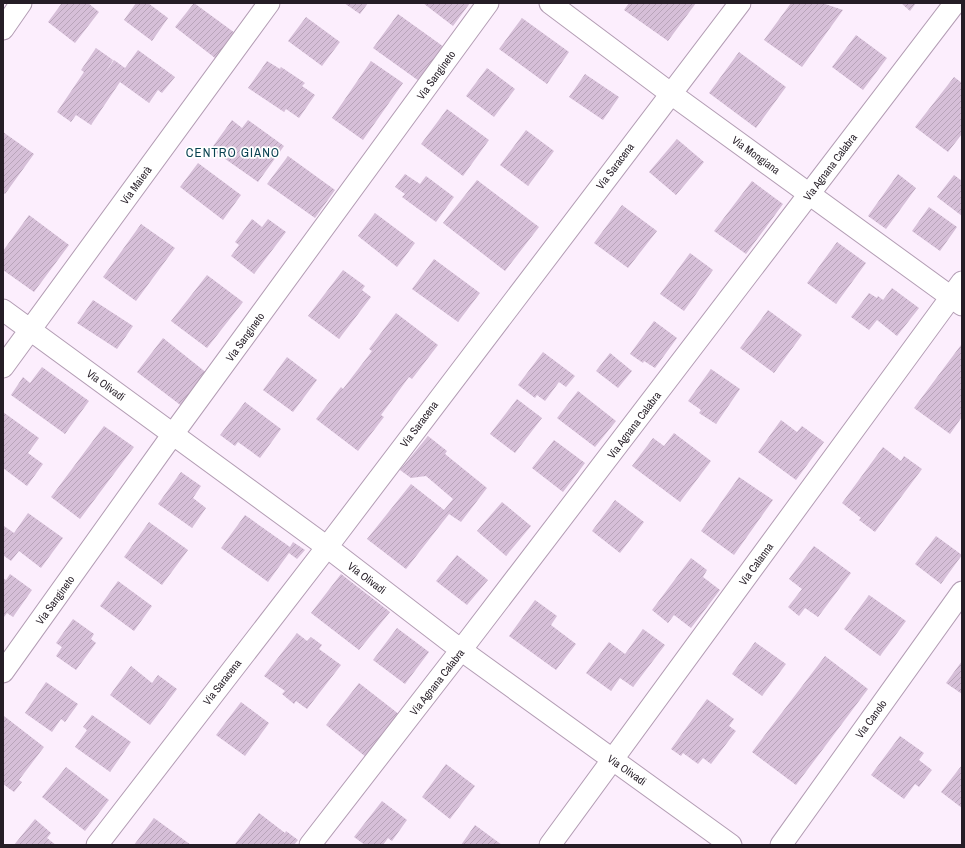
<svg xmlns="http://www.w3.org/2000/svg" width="965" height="848" viewBox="0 0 965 848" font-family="'Archivo Narrow',sans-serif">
  <defs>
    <pattern id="building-hatch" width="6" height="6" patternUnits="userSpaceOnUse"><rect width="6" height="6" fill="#d6bfd8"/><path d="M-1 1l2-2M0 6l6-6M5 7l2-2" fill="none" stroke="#b8a4b9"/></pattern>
  </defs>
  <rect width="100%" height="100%" fill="#fceefd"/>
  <path fill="url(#building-hatch)" d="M62,3H88L99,12L75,43L48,22Z
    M136,3H148L168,18L152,41L124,20Z
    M194,3L235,33L215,58L175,27Z
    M344,3H368L360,14Z
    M423,3H470L453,26Z
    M629,3H696L668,41L624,10Z
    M791,3H822L843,10L802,67L764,40Z
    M901,3H916L910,11Z
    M398,14L444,47L419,81L373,48Z
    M306,17L340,42L322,66L288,41Z
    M522,18L569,52L547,84L499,49Z
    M856,35L887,58L863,90L832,67Z
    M96,48L113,60L105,73L114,60L125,68L138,50L175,77L162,93L158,90L149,103L120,82L91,125L76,115L71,122L57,112L84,72L81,70Z
    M739,52L786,87L756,128L709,93Z
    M267,61L280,69L281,67L305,83L302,86L315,95L299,118L286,109L284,112L248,88Z
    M371,61L403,83L363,140L332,118Z
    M487,68L515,89L494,117L466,96Z
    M585,74L619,97L603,120L569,97Z
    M954,77L962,83V134L948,152L915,127Z
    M447,109L489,140L463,176L421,144Z
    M232,120L242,128L248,120L284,146L258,182L211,149Z
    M526,130L554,151L528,186L500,165Z
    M3,132L34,154L5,194L3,192Z
    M677,139L704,162L676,195L649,172Z
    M288,156L335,190L315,218L267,184Z
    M198,163L241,195L223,220L180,187Z
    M405,174L420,184L426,176L454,197L436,222L402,197L405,194L395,187Z
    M898,174L916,188L886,229L868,216Z
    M954,175L962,181V216L937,197Z
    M477,180L539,227L505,271L443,223Z
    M752,181L783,204L746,254L714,231Z
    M622,205L657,231L628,268L594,243Z
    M929,207L957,227L940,251L912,231Z
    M375,213L415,243L397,267L358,236Z
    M29,215L69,245L34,292L3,270V251Z
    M252,219L262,227L268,219L286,232L254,274L231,256L239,245L235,242Z
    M141,224L175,248L136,301L103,277Z
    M837,242L866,263L836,304L807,283Z
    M690,253L713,270L684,311L660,294Z
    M434,259L480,293L458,322L412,289Z
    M343,270L365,286L362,290L371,297L339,339L308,316Z
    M207,275L243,302L207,348L171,321Z
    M892,288L919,308L897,336L877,320L869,330L851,317L869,293L877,298L878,296L883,300Z
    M93,300L133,326L117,349L77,323Z
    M768,310L802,335L774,373L740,348Z
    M396,313L438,345L412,379L409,377L381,415L384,417L358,451L316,419L341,387L343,389L372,351L369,349Z
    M654,321L677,338L655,368L644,361L643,363L630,354Z
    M163,338L208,374L183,407L137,372Z
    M961,345L962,346V417L950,434L914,408Z
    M543,352L575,376L566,387L559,382L545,401L537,395L535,398L518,385Z
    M610,353L632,371L618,388L596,371Z
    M287,357L317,380L293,412L263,390Z
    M42,367L89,401L65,434L11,395L23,377L30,383Z
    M711,369L740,389L716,424L699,413L701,410L688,401Z
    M578,391L616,421L595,447L557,418Z
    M517,399L542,418L515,453L490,434Z
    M245,402L281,429L260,458L238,442L235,446L220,435Z
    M3,412L39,438L28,453L43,464L27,486L3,468Z
    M781,420L797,432L802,426L824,442L796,480L758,452Z
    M104,426L134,447L80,519L51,497Z
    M674,433L711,461L680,502L632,466L653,438L664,446Z
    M428,436L447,451L445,454L487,488L461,522L449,514L406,569L367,539L411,484L444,510L453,499L426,476L411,478L400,470Z
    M554,440L585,463L563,492L532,468Z
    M883,447L901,461L904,456L922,469L875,532L859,520L861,518L842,503Z
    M181,472L201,486L193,498L206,508L192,528L158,504Z
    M739,477L773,500L734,555L701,531Z
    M615,500L644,522L620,553L592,531Z
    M502,502L531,526L506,556L477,531Z
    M28,513L63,538L41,568L19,551L11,561L3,555V528L4,526L14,533Z
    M245,515L290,547L293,542L305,550L297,559L289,553L268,582L221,548Z
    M149,522L188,550L162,585L124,557Z
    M936,536L962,555L941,584L915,564Z
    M814,546L851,573L818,617L805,608L799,616L788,607L802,589L789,579Z
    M457,555L488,580L467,605L436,581Z
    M691,558L707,570L703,577L720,590L691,628L674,615L668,623L652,610Z
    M10,574L32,590L13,617L7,613L4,617L3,578L6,580Z
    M341,574L390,612L359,650L311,613Z
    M118,581L152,606L134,631L100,606Z
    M869,595L906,621L880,656L844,629Z
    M535,600L557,616L551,625L576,644L556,670L509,636Z
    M73,619L94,634L91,639L96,643L76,670L56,656L62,647L56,643Z
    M397,628L429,652L405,684L373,660Z
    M643,629L665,645L633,687L620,678L611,691L586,673L609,642L625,654Z
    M297,633L307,641L311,637L322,645L319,649L341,665L307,709L296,701L294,704L282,694L285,691L264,676Z
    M755,642L786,664L762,696L732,674Z
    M825,656L868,689L796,785L752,752Z
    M962,661V694L946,683Z
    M131,666L152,683L158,675L177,689L150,725L110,695Z
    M46,682L78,704L65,722L61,719L52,732L25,713Z
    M359,683L400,715L366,757L326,725Z
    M707,699L734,719L729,726L736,731L711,764L703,758L698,764L683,753L681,756L671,749Z
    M241,702L269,723L245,756L216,735Z
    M92,715L131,742L110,772L75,747L87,730L83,727Z
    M4,716L44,747L19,780L22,782L14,792L3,784Z
    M900,736L924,753L919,760L932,770L919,787L915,784L904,799L871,775Z
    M446,764L475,786L450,819L422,797Z
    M962,765V808L941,792Z
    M66,767L109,800L85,831L42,797Z
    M382,801L407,820L392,841L388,838L383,845H365L354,837Z
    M259,813L285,833L286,831L298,840L294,845L235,844Z
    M154,818L191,845H134Z
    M35,819L51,833L47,838L56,845H14Z
    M475,825L502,845H461Z"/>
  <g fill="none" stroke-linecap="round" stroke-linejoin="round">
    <g stroke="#b39db4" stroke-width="23">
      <path id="minor" d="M550,3L670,93L962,305
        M3,29L21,3
        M3,310L327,547L461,650L731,845
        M3,367L269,3
        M3,672L173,434L488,3
        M97,845L327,547L740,3
        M310,845L461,650L955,3
        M550,845L962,282
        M781,845L962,592"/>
    </g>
    <use href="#minor" stroke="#fff" stroke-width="21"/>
  </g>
  <g text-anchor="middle" stroke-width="3.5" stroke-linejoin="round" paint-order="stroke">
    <g font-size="11" fill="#251d26" stroke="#fff">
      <text transform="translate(436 75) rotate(-54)" y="4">Via Sangineto</text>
      <text transform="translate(756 155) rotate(36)" y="4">Via Mongiana</text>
      <text transform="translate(615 166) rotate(-53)" y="4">Via Saracena</text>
      <text transform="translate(830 167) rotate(-53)" y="4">Via Agnana Calabra</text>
      <text transform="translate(136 185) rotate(-54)" y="4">Via Maierà</text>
      <text transform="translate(245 337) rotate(-54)" y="4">Via Sangineto</text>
      <text transform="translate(106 385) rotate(36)" y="4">Via Olivadi</text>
      <text transform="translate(419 424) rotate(-53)" y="4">Via Saracena</text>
      <text transform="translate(634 425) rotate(-53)" y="4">Via Agnana Calabra</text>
      <text transform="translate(756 564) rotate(-54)" y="4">Via Calanna</text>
      <text transform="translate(367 578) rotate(37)" y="4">Via Olivadi</text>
      <text transform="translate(55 600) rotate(-54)" y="4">Via Sangineto</text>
      <text transform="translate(222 682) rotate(-52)" y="4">Via Saracena</text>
      <text transform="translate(437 682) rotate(-52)" y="4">Via Agnana Calabra</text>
      <text transform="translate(871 719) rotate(-54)" y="4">Via Canolo</text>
      <text transform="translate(627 770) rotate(35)" y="4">Via Olivadi</text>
    </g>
    <g font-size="13" letter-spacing="1" fill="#094251" stroke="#fff">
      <text x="233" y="157">CENTRO GIANO</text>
    </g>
  </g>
  <rect width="965" height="848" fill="none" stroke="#251d26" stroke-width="8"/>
</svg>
